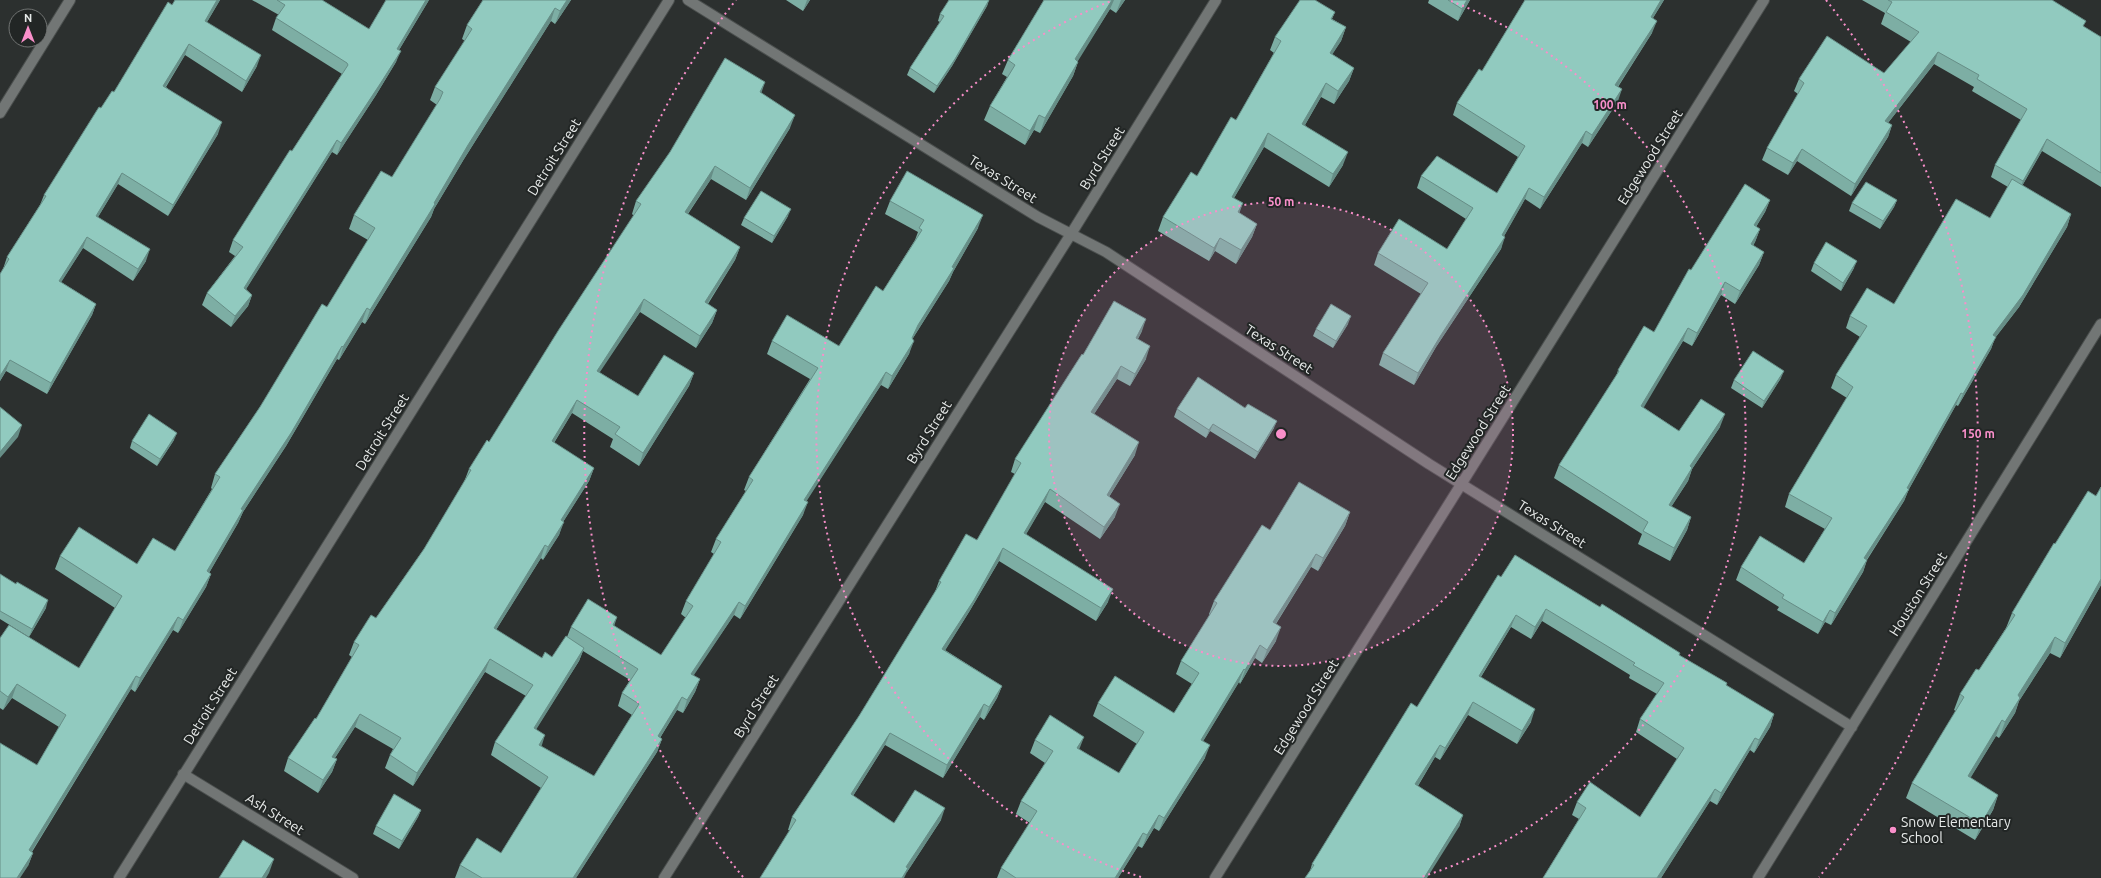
<svg xmlns="http://www.w3.org/2000/svg" width="2101" height="878" viewBox="0 0 2101 878" font-family="Ubuntu,sans-serif">
  <rect width="100%" height="100%" fill="#2c302f"/>
  <g fill="none" stroke-linecap="round" stroke-linejoin="round">
    <g stroke="#4b4f4e" stroke-width="12">
      <path id="minor" d="M688,0L1038,217L1106,252L1429,464L1852,727
        M0,113L70,0
        M183,774L353,878
        M119,878L669,0
        M664,878L1071,234L1216,0
        M1215,878L1764,0
        M1758,878L2101,324"/>
    </g>
    <use href="#minor" stroke="#727675" stroke-width="10"/>
  </g>
  <path fill="#7daea4" fill-rule="evenodd" d="M220,0L207,22L257,66L242,92L185,55L166,87L218,134L168,216L118,184L98,217L146,261L133,281L83,248L61,282L96,304L92,315L47,394L6,371L0,381V274L3,269L7,257L40,205L44,195L101,108L114,92L172,5Z
    M252,0H322L369,29L429,0L399,50L396,62L376,95L337,155L332,152L246,289L252,295L248,306L231,327L202,305L207,293L235,256L229,252L233,240L292,151L342,74L272,30L276,18L279,15Z
    M483,0H571L555,24L551,21L464,159L434,209L431,217L365,324L362,322L339,360L337,359L286,446L243,512L238,523L209,573L211,574L206,587L178,633L173,630L135,692L131,689L32,852L33,853L28,866L37,765L59,727L12,698L3,710L0,708V638L79,668L115,608L55,569L60,556L137,564L175,551L212,489L211,488L215,474L327,307L368,240L349,229L354,215L392,177L437,105L430,100L435,87L465,41L462,39L467,25Z
    M786,0H810L803,11Z
    M989,0L987,6L952,66L934,93L907,75L910,68L940,22L938,21L940,14Z
    M1044,0H1125L1116,13L1110,9L1077,61L1078,62L1073,76L1040,133L1034,130L1025,145L984,120L990,106L1007,77L1002,74L1008,60Z
    M1429,0H1470L1458,21L1428,3Z
    M1525,0H1664L1653,18L1652,33L1618,87V101L1588,147L1582,143L1540,209L1525,199L1504,236L1501,249L1436,347L1414,385L1379,365L1383,353L1421,294L1374,265L1378,253L1447,249L1466,219L1417,188L1421,176L1497,193L1518,157L1453,115L1457,103L1482,71Z
    M1862,0H2052L2084,27L2101,37V187L2042,151L2022,186L2071,214L2067,227L2019,307L1995,338L1991,349L1958,406L1956,405L1909,489L1904,501L1867,560L1863,572L1831,625L1825,622L1818,634L1777,610L1779,607L1736,580L1741,567L1804,563L1825,529L1785,507L1789,494L1847,398L1831,388L1836,375L1860,337L1846,328L1850,316L1894,304L1990,218L2008,187L1991,177L1995,165L2021,120L1972,91L1974,87L1934,64L1888,123L1892,125L1888,137L1851,196L1797,161L1788,175L1762,160L1767,148L1798,94L1794,91L1799,79L1884,73L1911,42L1881,24L1885,13Z
    M1335,12L1332,19L1346,27L1341,41L1332,54L1354,68L1349,81L1334,104L1321,97L1305,125L1343,165L1329,187L1264,147L1234,198L1239,213L1257,224L1252,237L1236,264L1215,251L1209,261L1158,231L1163,217L1197,176L1236,120L1274,53L1270,50L1275,37Z
    M761,93L790,128L746,200L711,179L688,214L740,247L735,260L708,304L717,310L712,323L696,348L640,312L599,372L638,396L694,373L689,386L639,466L610,447L613,439L572,413L554,443L594,468L589,481L563,522L559,535L543,560L541,558L496,630L542,658L552,657L567,637L571,627L614,626L661,655L686,618L681,614L686,601L714,554L711,552L716,539L746,491L744,490L749,477L810,379L767,354L772,341L839,346L883,291L915,240L918,232L885,214L890,201L978,228L953,272L949,281L913,338L909,354L888,389L881,385L806,501L803,515L740,619L734,615L693,675L700,679L695,692L683,713L677,710L660,738L662,739L657,752L576,878H455L460,865L501,853L541,788L491,755L495,742L526,696L485,672L413,786L385,768L390,755L393,749L355,727L335,758L337,759L332,772L318,793L284,771L288,758L316,719L352,657L349,655L354,642L376,618L424,549L464,482L469,469L489,442L634,216L632,214L636,201ZM583,651L630,680L622,693L618,706L632,715L594,776L541,746L536,729L579,661Z
    M1770,200L1765,212L1756,227L1760,229L1755,242L1753,246L1764,252L1759,265L1735,304L1721,295L1692,346L1683,341L1643,407L1679,431L1720,427L1692,469L1688,481L1671,507L1691,517L1687,530L1670,561L1638,544L1642,534L1554,478L1559,465L1616,377L1618,370L1654,332L1691,270Z
    M1897,200L1894,207L1880,229L1849,211L1852,203Z
    M788,216L772,243L741,225L744,218Z
    M1814,263L1854,268L1841,291L1811,271Z
    M1348,324L1333,348L1313,336L1316,329Z
    M1142,331L1138,339L1146,359L1130,386L1117,379L1094,414L1135,455L1109,497L1115,517L1100,539L1045,502L1026,534L1108,602L1096,621L999,561L969,612L945,650L1002,686L997,698L984,720L980,717L943,778L885,745L853,796L894,823L941,820L907,872L788,830L792,817L859,716L935,592L939,581L977,540L1015,474L1011,472L1015,459L1083,355Z
    M1781,378L1762,408L1731,388L1734,380Z
    M1177,409L1274,428L1255,459L1210,431L1206,438L1174,417Z
    M174,440L157,466L130,448L132,441Z
    M2101,487V585L2060,658L2050,653L2019,701L2015,713L1999,738L1996,736L1970,778L1998,795L1993,810L1975,840L1906,798L1912,783L1956,711L1954,710L1960,694L1979,670L2006,628L2012,613L2055,544L2096,496Z
    M1350,512L1345,526L1318,571L1311,567L1276,624V641L1262,663L1255,658L1240,684L1239,682L1203,741L1205,758L1159,831L1154,828L1142,848L1138,846L1118,878H997L1001,868L1030,823L1016,814L1021,801L1045,763L1030,753L1035,740L1079,749L1119,773L1137,744L1093,716L1098,703L1174,713L1192,684L1176,674L1181,661L1210,615L1209,614L1214,601L1270,530Z
    M0,574L46,608L29,637L0,619Z
    M1501,577L1600,607L1679,655L1727,683L1726,686L1774,714L1770,727L1754,753L1750,750L1717,805L1710,801L1661,878H1543L1579,819L1572,815L1577,802L1640,817L1677,759L1636,732L1640,719L1657,694L1629,678L1630,675L1542,621L1531,639L1511,627L1481,677L1531,722L1517,744L1468,715L1440,760L1435,757L1418,786L1463,815L1459,827L1310,871L1312,864L1417,707Z
    M421,810L418,817L399,849L373,834L376,826Z"/>
  <path fill="#668d86" d="M217,0H220L201,32L205,21Z
    M426,0H429L393,60L397,49Z
    M567,0H571L555,24L560,11Z
    M807,0H810L803,11Z
    M989,0L987,6L952,66L934,93L937,86Z
    M1112,0H1114L1110,9L1070,74L1075,59Z
    M1121,0H1125L1116,13Z
    M1467,0H1470L1458,21L1462,9Z
    M1661,0H1664L1646,29L1651,17Z
    M555,8L551,21L464,159L434,209L431,217L365,324L370,310L468,145Z
    M1657,21L1652,33L1611,97L1615,85Z
    M1346,27L1341,41L1325,66L1330,53Z
    M189,44L185,55L159,97L163,86Z
    M401,51L396,62L376,95L337,155L341,143Z
    M1938,52L1934,64L1880,133L1885,121Z
    M261,55L257,66L242,92L246,81Z
    M1078,62L1073,76L1040,133L1045,118Z
    M1354,68L1349,81L1334,104L1338,91Z
    M765,82L761,94L760,92Z
    M1326,83L1321,97L1298,137L1302,124Z
    M1622,89L1618,101L1588,147L1592,135Z
    M795,115L790,128L746,200L750,188Z
    M1039,115L1034,130L1025,145L1030,131Z
    M222,122L218,134L168,216L173,205Z
    M1892,125L1888,137L1851,196L1855,184Z
    M1586,131L1582,143L1540,209L1544,197Z
    M1268,133L1264,147L1227,210L1232,197Z
    M2047,139L2042,151L2018,193L2023,181Z
    M337,140L332,152L240,299L244,288Z
    M1802,149L1797,161L1788,175L1793,163Z
    M1348,152L1343,165L1329,187L1333,174Z
    M715,166L711,179L680,225L685,212Z
    M122,173L118,184L92,227L96,216Z
    M1529,188L1525,199L1498,247L1502,235Z
    M1770,200L1765,212L1749,238L1754,225Z
    M1897,200L1894,207L1880,229L1883,221Z
    M1243,203L1238,217V212Z
    M791,209L788,216L772,243L774,236Z
    M2071,214L2067,227L2019,307L1995,338L1991,349L1958,406L1963,394L1993,335Z
    M983,215L978,228L953,272L949,281L913,338L907,351L912,338L918,325Z
    M1257,224L1252,237L1236,264L1241,250Z
    M1760,229L1755,242L1746,257L1751,244Z
    M87,237L83,248L55,292L59,281Z
    M1505,237L1501,249L1436,347L1414,385L1418,373L1441,335Z
    M1220,238L1215,251L1209,261L1214,248Z
    M740,247L735,260L700,315L705,302Z
    M150,249L146,261L133,281L138,269Z
    M1764,252L1759,265L1735,304L1740,291Z
    M1857,261L1854,268L1841,291L1843,283Z
    M1725,282L1721,295L1692,346L1697,333Z
    M252,295L248,306L231,327L235,316Z
    M644,299L640,312L592,384L597,371Z
    M96,304L92,315L47,394L51,383Z
    M367,308L362,322L339,360L343,347Z
    M717,310L712,323L696,348L700,336Z
    M1351,316L1348,324L1333,348L1336,341Z
    M1146,319L1142,331L1131,351L1136,338Z
    M1688,328L1683,341L1637,419L1641,406Z
    M914,341L909,354L888,389L892,376Z
    M342,346L337,359L286,446L243,512L238,523L202,585L207,571L241,509Z
    M1150,346L1146,359L1130,386L1135,374Z
    M10,360L6,371L0,381V376Z
    M1121,366L1117,379L1087,425L1091,412Z
    M1784,371L1781,378L1762,408L1764,401Z
    M886,372L881,385L799,513L804,500Z
    M694,373L689,386L639,466L643,453Z
    M1961,393L1956,405L1909,489L1904,501L1860,570L1864,558L1907,488Z
    M577,400L572,413L547,454L552,441Z
    M1725,414L1720,427L1692,469L1688,481L1664,518L1669,505L1690,466Z
    M1277,421L1274,428L1255,459L1258,452Z
    M1213,424L1210,431L1206,438L1209,430Z
    M22,425L18,437L0,458V452Z
    M177,433L174,440L157,466L160,459Z
    M1139,442L1135,455L1102,508L1107,495Z
    M594,468L589,481L556,533L561,520Z
    M1050,489L1045,502L1020,545L1024,533Z
    M808,502L803,515L740,619L745,606Z
    M1120,504L1115,517L1100,539L1104,527Z
    M1350,512L1345,526L1318,571L1323,558Z
    M1691,517L1687,530L1670,561L1674,548Z
    M564,522L559,535L543,560L548,547Z
    M545,545L541,558L489,641L494,628Z
    M1003,548L999,561L969,612L938,662L942,649Z
    M1316,554L1311,567L1268,636L1273,622Z
    M1867,560L1863,572L1831,625L1835,613Z
    M211,574L206,587L178,633L183,620Z
    M2101,579V585L2060,658L2065,643Z
    M1113,589L1108,602L1096,621L1101,608Z
    M48,600L46,608L29,637L32,629Z
    M739,602L734,615L686,687L691,674Z
    M1546,609L1542,621L1531,639L1535,627Z
    M1830,610L1825,622L1818,634L1823,622Z
    M1516,615L1511,627L1474,688L1479,676Z
    M178,617L173,630L135,692L140,678Z
    M617,617L613,630V625Z
    M1281,627L1276,641L1262,663L1267,650Z
    M2055,637L2050,653L2019,701L2015,713L1999,738L2005,722L2018,695Z
    M1260,645L1255,658L1240,684L1245,670Z
    M584,648L579,661L529,741L534,728Z
    M490,659L485,672L413,786L417,773Z
    M1244,669L1239,682L1196,753L1201,740Z
    M136,676L131,689L24,864L29,850Z
    M700,679L695,692L683,713L687,700Z
    M17,684L12,698L3,710L8,697Z
    M1002,686L997,698L984,720L989,707Z
    M682,697L677,710L653,749L658,736Z
    M1473,702L1468,715L1440,760L1445,748Z
    M984,704L980,717L943,778L947,765Z
    M1535,709L1531,722L1517,744L1522,731Z
    M360,714L355,727L327,770L332,757Z
    M1774,714L1770,727L1754,753L1759,740Z
    M2002,720L1996,736L1962,792L1968,776Z
    M890,733L885,745L846,807L851,794Z
    M545,735L541,748L539,745Z
    M1084,737L1079,750L1077,748Z
    M1755,738L1750,750L1717,805L1721,793Z
    M662,739L657,752L576,878H573Z
    M1210,745L1205,758L1159,831L1164,818Z
    M1440,745L1435,757L1411,797L1415,784Z
    M337,759L332,772L318,793L323,780Z
    M1715,789L1710,801L1661,878H1657Z
    M1998,795L1993,810L1975,840L1981,824Z
    M945,808L941,820L907,872L904,878H902L906,867Z
    M421,810L418,817L399,849L402,841Z
    M1159,815L1154,828L1142,848L1147,835Z
    M1463,815L1459,827L1427,878H1424Z
    M1143,833L1138,846L1118,878H1115Z
    M33,853L28,866L20,878H17Z
    M274,859L269,873L266,878H262Z"/>
  <path fill="#91cabf" stroke="#668d86" d="M175,0H217L205,21L261,55L246,81L189,44L163,86L222,122L173,205L122,173L96,216L150,249L138,269L87,237L59,281L96,304L51,383L10,360L0,376V274L9,259L7,257L46,196L44,195L99,107L101,108L112,91L114,92L168,2L172,5Z
    M277,0H322L369,29L386,0H426L397,49L401,51L380,84L341,143L337,140L244,288L252,295L235,316L207,293L243,247L233,240L290,150L292,151L348,65L347,63L276,18L285,5Z
    M483,0H567L560,11L555,8L468,145L434,203L435,204L370,310L367,308L343,347L342,346L291,433L241,509L243,510L207,571L211,574L183,620L178,617L140,678L136,676L29,850L33,853L17,878H0V743L37,765L66,715L17,684L8,697L0,691V638L9,625L79,668L122,596L60,556L79,527L137,564L153,538L175,551L220,477L215,474L260,407L322,304L327,307L375,228L354,215L381,171L392,177L440,99L443,92L435,87L472,29L467,25Z
    M949,0H989L955,59L937,86L910,68L944,16L940,14Z
    M1044,0H1112L1075,59L1078,62L1045,118L1039,115L1030,131L990,106L1015,65L1008,60Z
    M1300,0H1315L1335,12L1331,19L1346,27L1330,53L1354,68L1338,91L1326,83L1302,124L1348,152L1333,174L1268,133L1232,197L1243,203L1238,212L1257,224L1241,250L1220,238L1214,248L1163,217L1191,172L1197,176L1231,117L1236,120L1281,41L1275,37Z
    M1448,0H1467L1462,9Z
    M1525,0H1661L1651,17L1657,21L1615,85L1622,89L1592,135L1586,131L1544,197L1529,188L1502,235L1505,237L1441,335L1418,373L1383,353L1428,283L1378,253L1399,219L1447,249L1473,208L1421,176L1437,156L1497,193L1525,146L1457,103L1479,69L1482,71Z
    M1888,0H2052L2086,21L2083,26L2101,37V173L2047,139L2023,181L1995,165L2027,109L1977,79L1979,75L1938,52L1885,121L1892,125L1855,184L1802,149L1793,163L1767,148L1804,83L1799,79L1827,36L1884,73L1919,32L1886,12L1892,2Z
    M725,58L765,82L760,92L795,115L750,188L715,166L685,212L740,247L705,302L717,310L700,336L644,299L597,371L638,396L664,355L694,373L643,453L615,434L620,427L577,400L552,441L594,468L561,520L564,522L548,547L545,545L494,628L542,658L545,652L552,657L566,636L584,648L534,728L545,735L539,745L594,776L639,704L622,693L638,669L571,627L588,599L617,617L613,625L661,655L693,606L686,601L721,542L716,539L753,480L749,477L818,368L772,341L787,315L839,346L876,286L883,291L922,230L919,228L924,220L890,201L907,171L983,215L952,267L954,268L918,325L912,338L914,341L892,376L886,372L804,500L808,502L745,606L739,602L691,674L700,679L687,700L682,697L658,736L662,739L573,878H482L460,865L477,838L501,853L548,777L495,742L533,685L490,659L417,773L390,755L401,738L360,714L332,757L337,759L323,780L288,758L315,718L316,719L359,645L354,642L371,615L376,618L424,549L471,470L469,469L487,440L489,442L558,331L641,204L636,201L670,152Z
    M2012,179L2071,214L2023,295L1993,335L1996,337L1963,394L1961,393L1907,488L1909,489L1864,558L1867,560L1835,613L1830,610L1823,622L1782,598L1784,595L1741,567L1760,536L1804,563L1832,518L1789,494L1853,387L1836,375L1867,326L1850,316L1867,288L1894,304L1956,199L1990,218Z
    M1866,182L1897,200L1883,221L1852,203Z
    M1745,184L1770,200L1754,225L1760,229L1751,244L1764,252L1740,291L1725,282L1697,333L1688,328L1641,406L1679,431L1701,399L1725,414L1690,466L1692,468L1669,505L1691,517L1674,548L1643,531L1648,522L1559,465L1619,371L1618,370L1644,326L1654,332L1689,269L1691,270Z
    M761,191L791,209L774,236L744,218Z
    M1826,242L1857,261L1843,283L1814,263Z
    M1114,301L1146,319L1136,338L1150,346L1135,374L1121,366L1091,412L1139,442L1107,495L1120,504L1104,527L1050,489L1024,533L1113,589L1101,608L1003,548L974,600L942,649L1002,686L989,707L984,704L947,765L890,733L851,794L894,823L915,790L945,808L906,867L908,868L902,878H760L796,820L792,817L859,716L941,582L939,581L966,534L977,540L1021,463L1015,459L1082,354L1083,355Z
    M1331,304L1351,316L1336,341L1316,329Z
    M1753,351L1784,371L1764,401L1734,380Z
    M1198,377L1245,408L1248,404L1277,421L1258,452L1213,424L1209,430L1177,409Z
    M0,407L22,425L0,452Z
    M149,414L177,433L160,459L132,441Z
    M1299,482L1350,512L1323,558L1316,554L1273,622L1281,627L1267,650L1260,645L1245,670L1244,669L1201,740L1210,745L1164,818L1159,815L1147,835L1143,833L1115,878H1016L1001,868L1037,811L1021,801L1053,751L1035,740L1050,715L1084,737L1077,748L1119,773L1144,732L1098,703L1115,676L1174,713L1199,673L1181,661L1217,603L1214,601L1262,525L1270,530Z
    M2101,487V579L2065,643L2055,637L2018,695L2020,698L2005,722L2002,720L1968,776L1998,795L1981,824L1912,783L1964,697L1960,694L1976,669L1979,670L2015,615L2012,613L2054,543L2055,544L2088,491L2096,496Z
    M1515,555L1600,607L1602,604L1680,653L1679,655L1727,683L1726,685L1774,714L1759,740L1755,738L1721,793L1715,789L1657,878H1543L1586,808L1577,802L1590,782L1640,817L1684,748L1640,719L1664,683L1633,665L1635,663L1546,609L1535,627L1516,615L1479,676L1535,709L1522,731L1473,702L1445,748L1440,745L1415,784L1463,815L1424,878H1305L1314,865L1312,864L1411,703L1417,707L1498,575L1501,577Z
    M0,574L16,584L17,582L48,600L32,629L0,611Z
    M394,794L421,810L402,841L376,826Z
    M243,840L274,859L262,878H219Z"/>
  <circle cx="1281" cy="434" r="232" fill="#f98fca" fill-opacity=".12"/>
  <g fill="none" stroke="#f98fca" stroke-width="2" stroke-dasharray="2 4">
    <circle cx="1281" cy="434" r="232"/>
    <path d="M1141 877A465 465 0 0 1 1111 1M1451 1A465 465 0 0 1 1421 877"/>
    <path d="M743 877A697 697 0 0 1 736 0M1826 0A697 697 0 0 1 1819 877"/>
  </g>
  <circle fill="#f98fca" stroke="#222625" stroke-width="1.5" cx="1893" cy="830" r="4"/>
  <g text-anchor="middle" stroke-width="4" stroke-linejoin="round" paint-order="stroke">
    <g font-size="14" fill="#e7eae9" stroke="#222625">
      <text transform="translate(554 157) rotate(-58)" y="5">Detroit Street</text>
      <text transform="translate(1650 157) rotate(-58)" y="5">Edgewood Street</text>
      <text transform="translate(1102 158) rotate(-58)" y="5">Byrd Street</text>
      <text transform="translate(1003 179) rotate(32)" y="5">Texas Street</text>
      <text transform="translate(1279 349) rotate(33)" y="5">Texas Street</text>
      <text transform="translate(382 432) rotate(-58)" y="5">Detroit Street</text>
      <text transform="translate(929 432) rotate(-58)" y="5">Byrd Street</text>
      <text transform="translate(1478 432) rotate(-58)" y="5">Edgewood Street</text>
      <text transform="translate(1552 524) rotate(32)" y="5">Texas Street</text>
      <text transform="translate(1918 594) rotate(-58)" y="5">Houston Street</text>
      <text transform="translate(210 706) rotate(-58)" y="5">Detroit Street</text>
      <text transform="translate(756 706) rotate(-58)" y="5">Byrd Street</text>
      <text transform="translate(1306 707) rotate(-58)" y="5">Edgewood Street</text>
      <text transform="translate(275 814) rotate(32)" y="5">Ash Street</text>
    </g>
    <g font-size="14" fill="#e7eae9" stroke="#222625" text-anchor="start">
      <text x="1901" y="827">Snow Elementary<tspan x="1901" dy="16">School</tspan></text>
    </g>
  </g>
  <circle cx="1281" cy="434" r="6" fill="#f98fca" stroke="#222625" stroke-width="2"/>
  <g font-size="12" text-anchor="middle" font-weight="bold" fill="#f98fca" stroke="#222625" stroke-width="4" stroke-linejoin="round" paint-order="stroke">
    <text x="1610" y="109">100 m</text>
    <text x="1281" y="206">50 m</text>
    <text x="1978" y="438">150 m</text>
  </g>
  <g transform="translate(28 28)"><circle r="19" fill="#222625" stroke="#717473"/>
  <path d="M0-3L7 15L0 10L-7 15Z" fill="#f98fca"/>
  <text y="-6" font-size="11" font-weight="bold" text-anchor="middle" fill="#e7eae9">N</text>
  </g>
</svg>
